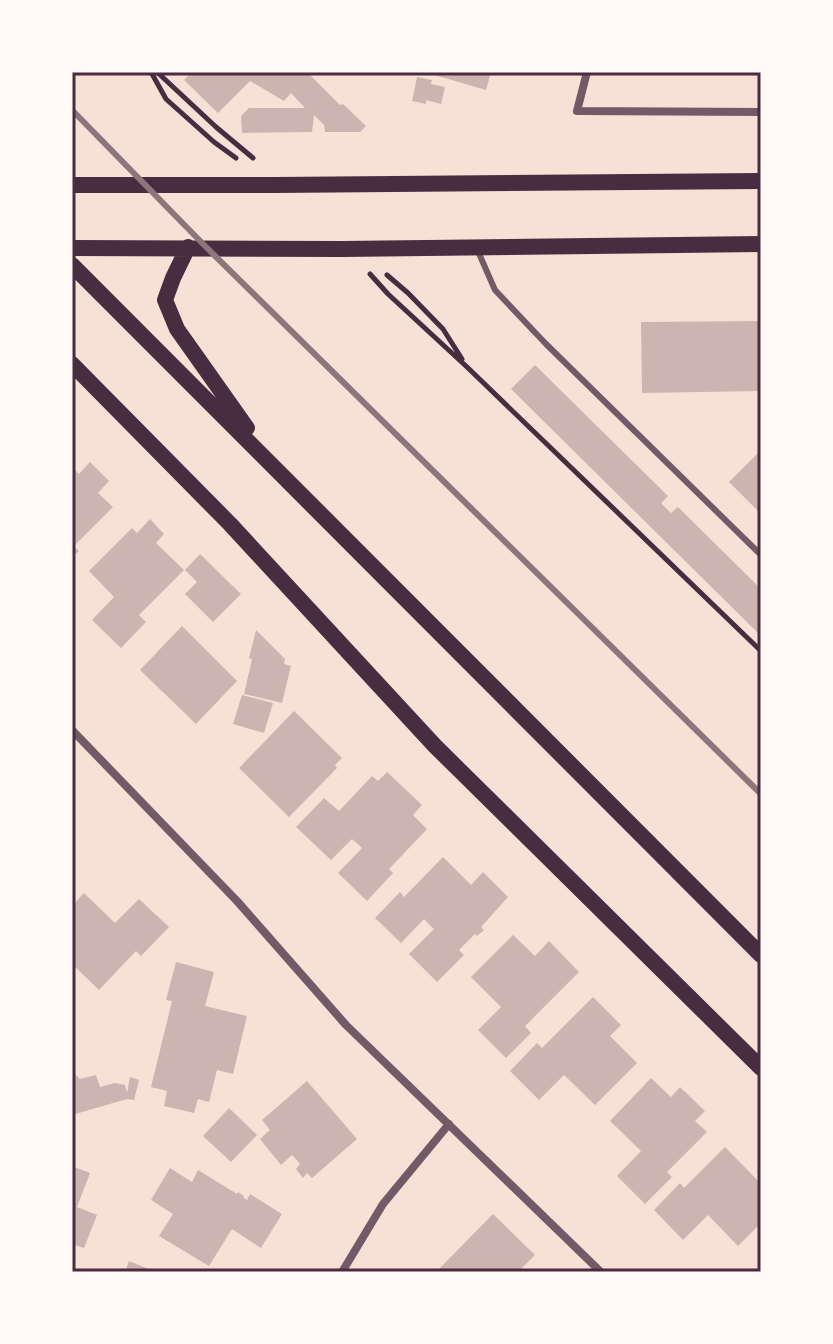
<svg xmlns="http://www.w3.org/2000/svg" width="833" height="1344" viewBox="0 0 833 1344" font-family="'Exo 2',sans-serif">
  <rect width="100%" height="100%" fill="#f7e1d7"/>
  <path fill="#ccb4b1" d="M192,72H312L310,75L340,105L343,104L366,126L360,132H325L324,125L314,115L312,132L242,133L241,116L249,108H305L291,93L284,101L250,81L218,113L184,80Z
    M424,72H491L486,90Z
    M417,77L432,80L431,84L445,87L441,104L426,100V104L412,101Z
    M761,321V391L642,393L641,322Z
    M535,365L668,496L661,503L671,513L678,507L761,589V636L511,389Z
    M761,450V514L729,482Z
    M90,462L109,481L98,493L113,507L74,546L79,551L72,558V467L79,474Z
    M150,519L164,534L156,543L184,570L139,615L146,622L121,648L92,620L114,597L89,571L132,528L137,533Z
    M200,554L241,594L213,622L185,594L197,582L185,570Z
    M182,626L237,681L196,724L140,670Z
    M256,630L285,659L284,664L291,666L282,703L244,694L252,659L249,658Z
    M242,695L273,703L264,733L233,724Z
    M294,711L342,758L335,765L337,768L289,817L239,768Z
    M387,772L422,805L413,815L427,829L389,869L393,873L367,901L338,873L362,848L352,839L331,860L296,827L324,798L339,811L372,776L378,781Z
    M443,857L471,885L483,872L508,897L481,927L484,930L477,936L475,934L459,950L464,955L437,982L409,954L434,929L424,919L401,943L375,918L400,892L404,897Z
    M84,893L115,923L139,899L169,927L141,956L136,951L99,990L72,964V906Z
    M513,935L535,956L549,941L579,972L525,1026L531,1033L506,1058L478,1030L501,1007L471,977Z
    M176,962L214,972L205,1006L247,1016L233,1074L217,1070L209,1102L198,1099L194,1113L164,1106L167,1091L151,1087L172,1001L166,1000Z
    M593,997L621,1025L610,1036L637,1063L595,1105L564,1075L539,1100L510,1071L537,1043L542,1048Z
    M72,1071L80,1079L96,1075L100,1087L115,1083L125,1085L127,1093L130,1077L139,1080L134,1100L127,1099L72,1115Z
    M651,1078L671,1097L680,1087L705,1111L695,1121L707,1132L667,1172L672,1177L645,1204L617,1176L641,1151L610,1121Z
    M307,1081L357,1139L312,1178L307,1173L303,1178L296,1169L300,1164L292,1155L281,1165L260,1139L270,1130L262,1120Z
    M229,1108L257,1135L231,1162L203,1136Z
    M725,1147L761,1184V1223L738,1246L708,1215L683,1240L654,1210L680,1183L684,1188Z
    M72,1166L90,1173L77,1207L97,1215L84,1248L72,1244Z
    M170,1168L192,1182L198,1170L237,1194L238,1192L244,1196L243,1197L247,1200L250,1194L282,1214L261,1248L232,1229L209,1266L159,1236L173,1214L151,1200Z
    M493,1214L535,1255L518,1272H441L438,1270Z
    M129,1261L156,1272H125Z"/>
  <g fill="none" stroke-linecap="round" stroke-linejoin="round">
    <path stroke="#4a2c40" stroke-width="5" d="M151,72L166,99L214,142L236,158
      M157,72L216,127L253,158
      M370,274L388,294L467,367L761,651
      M387,275L408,293L443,329L462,359"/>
    <path stroke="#755966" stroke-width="6" d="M477,249L495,290L546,344L761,555"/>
    <path stroke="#755966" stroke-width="8" d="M587,72L577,111L761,112
      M72,730L237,901L346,1025L601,1272
      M342,1272L383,1204L449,1124"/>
    <path stroke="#4a2c40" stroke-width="16" d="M72,185H275L761,181
      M188,247L173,278L165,300L177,329L247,428
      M72,248L342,249L761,244
      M72,265L761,955
      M72,364L230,524L435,746L761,1068"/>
    <path stroke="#8f747c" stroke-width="6" d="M72,110L206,247L761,794"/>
  </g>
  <rect width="833" height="1344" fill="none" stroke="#fffaf5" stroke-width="148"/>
  <rect x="74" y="74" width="685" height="1196" fill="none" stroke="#4a2c40" stroke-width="3"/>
</svg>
